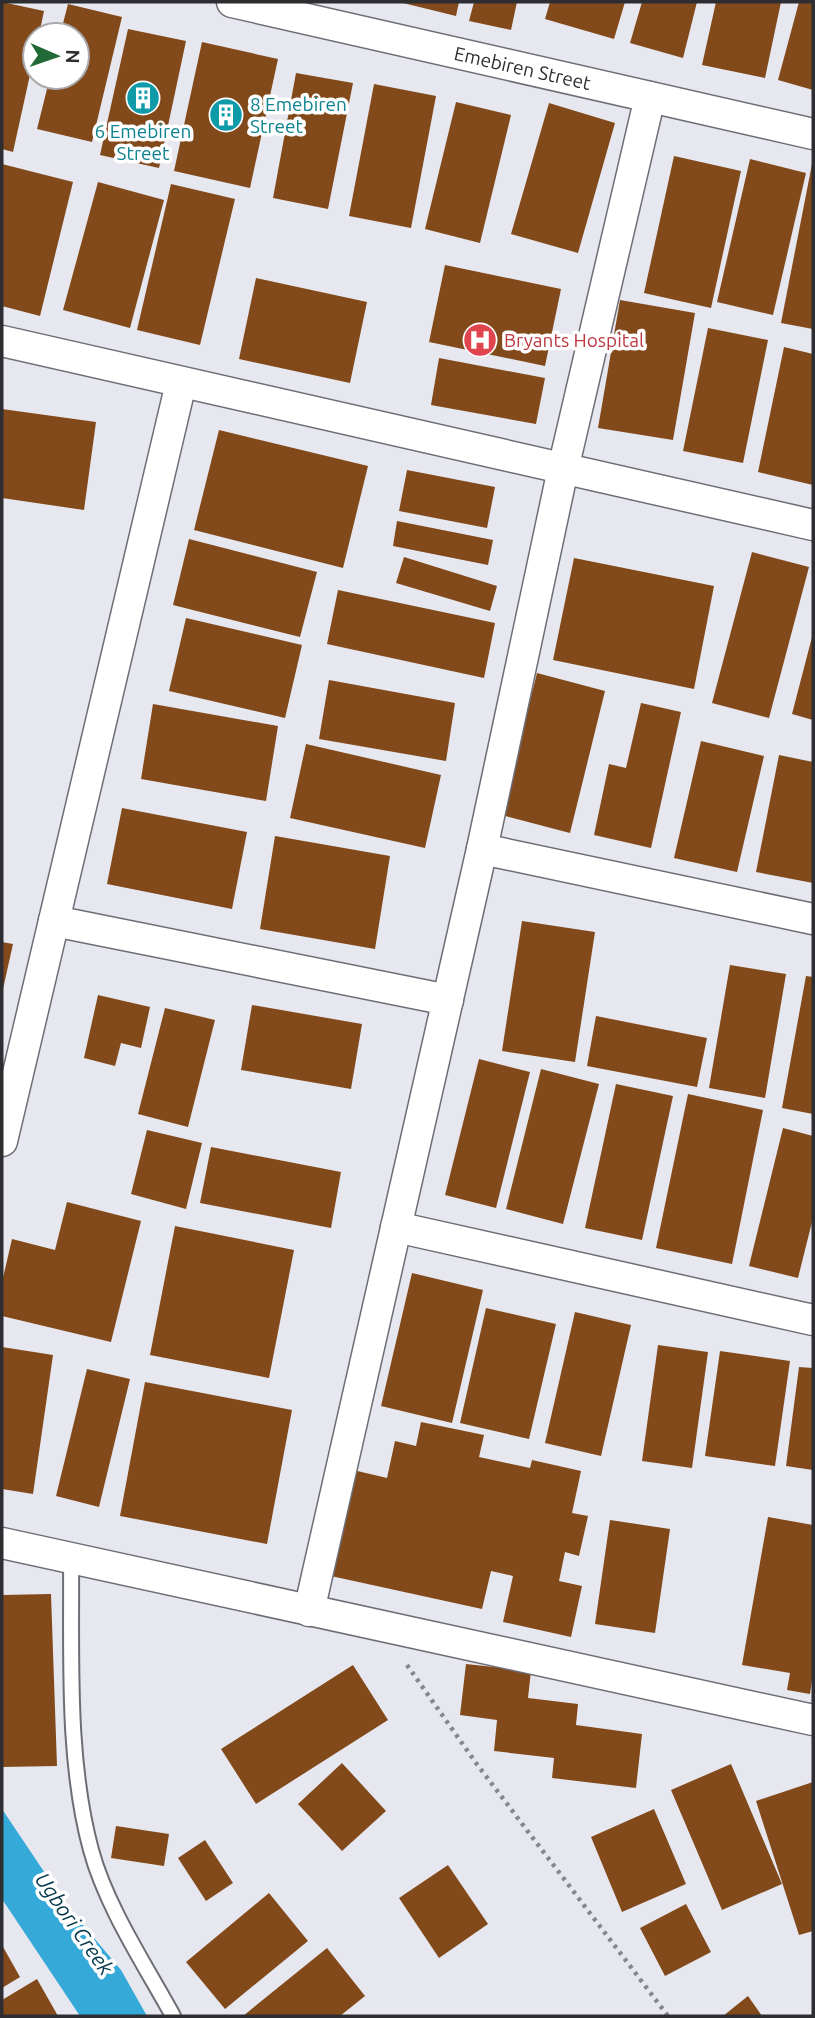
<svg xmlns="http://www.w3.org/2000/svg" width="815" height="2018" viewBox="0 0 815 2018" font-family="Ubuntu,sans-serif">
  <rect width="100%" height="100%" fill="#e7e7f0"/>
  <path fill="#35aad9" d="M2,1809L67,1906L121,1970L147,2016H80L2,1899Z"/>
  <path fill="#824a1a" d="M2,2L44,11L39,35H35V52L13,152L2,149Z
    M399,2H459L456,16Z
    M474,2H517L511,30L469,21Z
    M550,2H625L614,39L545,19Z
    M642,2H697L683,58L630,43Z
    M716,2H781L765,78L702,65Z
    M799,2H813V90L778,80Z
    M68,4L122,17L92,142L37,129L50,77H77V35H60Z
    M128,29L186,41L159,168L100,155Z
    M202,42L278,59L250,188L174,171Z
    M296,73L353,83L328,209L273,198Z
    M374,84L436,96L411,228L349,216Z
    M456,102L511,115L480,243L425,229Z
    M549,103L615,123L578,253L511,234Z
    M674,156L741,171L711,308L644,293Z
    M750,159L806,173L773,315L717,302Z
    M2,164L73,182L40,316L2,306Z
    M812,164H813V329L781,323Z
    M98,182L164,200L130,328L63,310Z
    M171,184L235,199L200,345L137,330Z
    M445,265L561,289L545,366L429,342Z
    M256,278L367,302L350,383L239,359Z
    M620,300L695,313L673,440L598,428Z
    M708,328L768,340L743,463L683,451Z
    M784,347L813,354V485L758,472Z
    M439,358L545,378L536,424L431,405Z
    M2,409L96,422L84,510L2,498Z
    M219,430L368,466L343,568L194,530Z
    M407,470L495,487L487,528L399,511Z
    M397,521L493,540L488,565L393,546Z
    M189,539L317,572L300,637L173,605Z
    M752,552L809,567L769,718L712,703Z
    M404,557L497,586L490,611L396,583Z
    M574,558L714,586L694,689L553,660Z
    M338,590L495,623L484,678L327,644Z
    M186,618L302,645L285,718L169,691Z
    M812,637H813V720L792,714Z
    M537,673L605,691L570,833L501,815Z
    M329,680L455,703L446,761L319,739Z
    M641,703L681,712L651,848L594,835L609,764L626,768Z
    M153,704L278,726L266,801L141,779Z
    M701,741L764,756L737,872L674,858Z
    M306,744L441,775L425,848L290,818Z
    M779,755L813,762V883L756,872Z
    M122,808L247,832L232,909L107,884Z
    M275,836L390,856L375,949L260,929Z
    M522,921L595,932L575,1062L502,1051Z
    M2,942L13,944L3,989H2Z
    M730,965L786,974L765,1098L709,1088Z
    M806,976L813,977V1114L782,1108Z
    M98,995L150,1007L141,1048L121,1043L115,1066L84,1058Z
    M252,1005L362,1024L351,1089L241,1070Z
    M165,1008L215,1020L188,1127L138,1114Z
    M596,1016L707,1038L697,1087L587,1066Z
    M479,1059L530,1072L496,1208L445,1195Z
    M541,1069L599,1084L563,1224L506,1209Z
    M616,1084L673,1096L642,1240L585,1228Z
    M688,1094L763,1110L732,1264L656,1248Z
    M783,1128L813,1136V1218L798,1278L749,1266Z
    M147,1130L202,1143L186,1209L131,1194Z
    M211,1147L341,1172L331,1228L200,1203Z
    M67,1202L141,1221L111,1342L2,1316V1282L12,1239L55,1250Z
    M175,1226L294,1250L269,1378L150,1355Z
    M412,1273L483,1290L452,1423L381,1406Z
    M486,1308L556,1324L529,1439L460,1423Z
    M575,1312L631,1325L601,1456L545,1443Z
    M658,1345L708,1352L692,1468L642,1461Z
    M2,1347L53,1355L33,1494L2,1489Z
    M720,1351L790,1361L775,1466L705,1456Z
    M799,1367L813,1368V1470L786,1466Z
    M87,1369L130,1379L99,1507L56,1496Z
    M145,1382L292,1410L267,1544L120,1516Z
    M421,1422L484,1435L479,1457L530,1468L532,1460L581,1471L572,1513L588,1516L579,1556L565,1552L559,1581L582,1586L571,1637L503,1622L513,1576L491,1571L482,1609L331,1576L353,1470L387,1478L395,1441L416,1446Z
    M768,1517L813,1525V1673L810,1694L787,1690L790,1673L742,1665Z
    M610,1520L670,1529L655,1633L595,1624Z
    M51,1594L57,1766L2,1767V1595Z
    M466,1664L531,1671L528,1698L578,1704L576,1725L642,1734L636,1788L552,1778L554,1758L494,1751L497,1720L460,1715Z
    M353,1665L388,1720L256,1804L221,1749Z
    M342,1763L386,1811L342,1851L298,1804Z
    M731,1764L782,1884L722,1910L671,1790Z
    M813,1782V1931L799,1935L756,1801Z
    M654,1809L686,1884L622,1912L591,1837Z
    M116,1826L169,1834L164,1866L111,1858Z
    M205,1840L233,1883L206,1901L178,1858Z
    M448,1865L488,1924L439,1958L399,1898Z
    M269,1893L308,1941L225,2009L186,1962Z
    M686,1904L711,1952L665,1976L640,1928Z
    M2,1945L20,1977L2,1988Z
    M327,1948L365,1996L340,2016H243Z
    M37,1979L58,2016H2V2000Z
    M748,1996L762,2016H723Z"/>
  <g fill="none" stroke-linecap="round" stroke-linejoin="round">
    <g stroke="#6d6d76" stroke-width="18">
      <path id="service" d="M71,1558C72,1653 66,1758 91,1850C106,1906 145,1965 173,2016"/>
    </g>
    <g stroke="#6d6d76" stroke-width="33">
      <g id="minor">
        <path id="s1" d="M232,2L813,134"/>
        <path d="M2,341L813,525"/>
        <path d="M482,849L813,919"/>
        <path d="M54,921L448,1000"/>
        <path d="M2,1141L181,383"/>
        <path d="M396,1227L813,1320"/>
        <path d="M2,1543L813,1720"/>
        <path d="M309,1611L482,849L563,469L650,97"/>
      </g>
    </g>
    <path stroke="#86868d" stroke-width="4.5" stroke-dasharray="3.5 5" stroke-linecap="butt" d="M407,1665L476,1763L668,2016"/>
    <use href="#service" stroke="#fff" stroke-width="14"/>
    <use href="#minor" stroke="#fff" stroke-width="30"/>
  </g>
  <defs>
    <g id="building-disc" transform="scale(1.75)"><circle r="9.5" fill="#0f9aa8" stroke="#fff"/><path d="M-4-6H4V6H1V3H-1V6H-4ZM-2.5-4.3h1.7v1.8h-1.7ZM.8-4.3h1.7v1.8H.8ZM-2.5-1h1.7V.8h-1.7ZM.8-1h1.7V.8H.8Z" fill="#fff"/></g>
    <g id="hospital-disc" transform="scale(1.75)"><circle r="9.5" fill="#e0444e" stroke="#fff"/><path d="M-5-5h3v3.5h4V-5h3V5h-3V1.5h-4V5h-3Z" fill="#fff"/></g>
  </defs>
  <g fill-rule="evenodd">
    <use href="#building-disc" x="143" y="98"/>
    <use href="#building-disc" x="226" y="115"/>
    <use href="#hospital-disc" x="480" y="340"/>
  </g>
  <g text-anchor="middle" stroke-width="7" stroke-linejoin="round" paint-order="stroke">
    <g font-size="19" fill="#2e2e32" stroke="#fff">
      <text dy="7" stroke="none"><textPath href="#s1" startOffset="298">Emebiren Street</textPath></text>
    </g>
    <g font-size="19" fill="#0d838f" stroke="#fff" text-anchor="start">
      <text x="250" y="111">8 Emebiren<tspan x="250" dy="22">Street</tspan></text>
      <text x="143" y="138" text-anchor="middle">6 Emebiren<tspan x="143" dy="22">Street</tspan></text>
    </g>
    <g font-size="19" fill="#be3a42" stroke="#fff" text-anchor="start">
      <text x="504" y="347">Bryants Hospital</text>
    </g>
    <g font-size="21" font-style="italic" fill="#04384b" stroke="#fff">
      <text transform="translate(74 1924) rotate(55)" y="7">Ugbori Creek</text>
    </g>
  </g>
  <rect width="815" height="2018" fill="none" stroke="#2e2e32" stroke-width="7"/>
  <g transform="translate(56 56) rotate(92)"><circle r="33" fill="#ffffff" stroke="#ababad" stroke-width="2"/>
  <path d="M0-5L12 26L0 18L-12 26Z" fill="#216a37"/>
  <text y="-10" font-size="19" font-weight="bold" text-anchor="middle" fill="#2e2e32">N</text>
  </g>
</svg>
